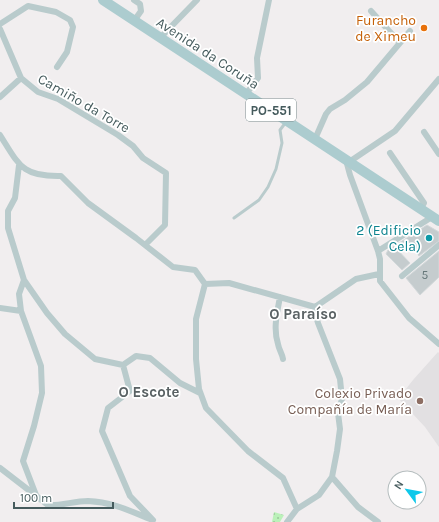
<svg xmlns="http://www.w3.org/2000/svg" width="439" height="522" viewBox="0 0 439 522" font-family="Karla,sans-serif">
  <defs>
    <pattern id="park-dots" width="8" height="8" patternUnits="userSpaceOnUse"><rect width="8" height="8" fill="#bbf1b9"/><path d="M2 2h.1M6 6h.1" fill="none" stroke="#9ac69a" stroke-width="1.8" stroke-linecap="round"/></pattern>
  </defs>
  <rect width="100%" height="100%" fill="#f1eeef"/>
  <path fill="#e2e0e2" d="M438,352L439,353V447L425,427L399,399L402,394L413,380Z"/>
  <path fill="url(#park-dots)" d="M274,512L284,515L280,522H272Z"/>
  <path fill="#c5ccce" stroke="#d2d8da" d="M427,225L439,232V241L419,256L406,242L394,246L410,263L402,270L386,254L388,250Z
    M439,251V277L420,295L406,278Z"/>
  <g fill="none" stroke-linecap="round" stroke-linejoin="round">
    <path stroke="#b9cbcc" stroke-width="3" d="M234,218L259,200L268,187L276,169L282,143L280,130L286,122"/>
    <path stroke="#b9cbcc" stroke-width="6" d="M371,11L400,43
      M134,21L141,11L140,4L134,0
      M0,24L28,6L56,12L70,20L73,27L67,52L57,67
      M0,29L21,78L38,92L58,99L118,135L133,146L143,158L166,173L165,225L145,245
      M160,38L197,0
      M246,94L258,78L257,58L269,0
      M0,97L21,78
      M424,132L439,154
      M0,135C19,165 22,177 61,176L88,203L136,238L173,267L195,270L205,284L229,283L315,307
      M315,139L326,114L330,109L345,100L367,82L410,31
      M390,153L424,203L420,209
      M346,160L350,175L378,251L380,259V281L409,318L439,344
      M349,162L395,131L439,79
      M19,165L15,198L8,211V228L24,280L47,313L65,334L95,359L123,365L136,356L150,358L180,383L200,393
      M378,251L432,217
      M402,276L439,245
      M24,280L19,294L21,311L41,366L42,393L34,426L23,461L36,495
      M205,284L196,319V359L199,389L206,408L248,451L283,478L297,509
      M280,297C277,313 273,329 278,344C279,350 282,353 283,359
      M315,307L356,279L379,274
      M0,308L21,311
      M123,365L130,391L108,408L102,431L130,496L153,520
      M0,468L48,505C61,506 74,501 88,501C112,502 128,510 150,519
      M332,477L358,507L378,522
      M287,522L297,509L319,495L332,477L337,451L340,429L338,413L342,399L340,379L318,323L315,313V307"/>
    <path stroke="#accccf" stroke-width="10" d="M103,0L439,221"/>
  </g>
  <circle fill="#e8710a" stroke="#fff" stroke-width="1.5" cx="424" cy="28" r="4"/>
  <circle fill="#0f9aa8" stroke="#fff" stroke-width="1.5" cx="429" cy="238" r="4"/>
  <circle fill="#8d6e63" stroke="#fff" stroke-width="1.5" cx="420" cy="401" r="4"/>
  <g text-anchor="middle" stroke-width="3.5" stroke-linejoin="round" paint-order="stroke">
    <g font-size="12" fill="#657779">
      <text x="425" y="279">5</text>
    </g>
    <rect fill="#fff" stroke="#7d8c8e" stroke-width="1" x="246" y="99" width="50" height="22" rx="3"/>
    <g font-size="13" font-weight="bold" fill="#455b5d">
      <text x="271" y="115">PO-551</text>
    </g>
    <g font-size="14" fill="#c56008" stroke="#fff" text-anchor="end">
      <text x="416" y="25">Furancho<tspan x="416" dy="16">de Ximeu</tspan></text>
    </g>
    <g font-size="14" fill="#455b5d" stroke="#fff">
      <text transform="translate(208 53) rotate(33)" y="5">Avenida da Coruña</text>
      <text transform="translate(84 103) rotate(30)" y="5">Camiño da Torre</text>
    </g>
    <g font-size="14" fill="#0d838f" stroke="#fff" text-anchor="end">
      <text x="421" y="235">2 (Edificio<tspan x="421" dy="16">Cela)</tspan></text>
    </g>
    <g font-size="14" fill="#785e54" stroke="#fff" text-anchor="end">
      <text x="412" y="398">Colexio Privado<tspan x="412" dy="16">Compañía de María</tspan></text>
    </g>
    <g font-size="15" font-weight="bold" fill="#5a6264" stroke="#fff">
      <text x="303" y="319">O Paraíso</text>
      <text x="149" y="397">O Escote</text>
    </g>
  </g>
  <g transform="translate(407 490) rotate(302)"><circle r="19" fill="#ffffff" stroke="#b5bdbe"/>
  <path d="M0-3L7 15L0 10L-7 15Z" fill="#0fc8ea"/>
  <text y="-6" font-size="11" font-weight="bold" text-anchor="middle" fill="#455b5d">N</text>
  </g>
  <path d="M14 502v6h99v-6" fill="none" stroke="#455b5d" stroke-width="2"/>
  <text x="20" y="502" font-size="12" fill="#455b5d" stroke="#ffffff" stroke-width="3" paint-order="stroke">100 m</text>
</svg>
